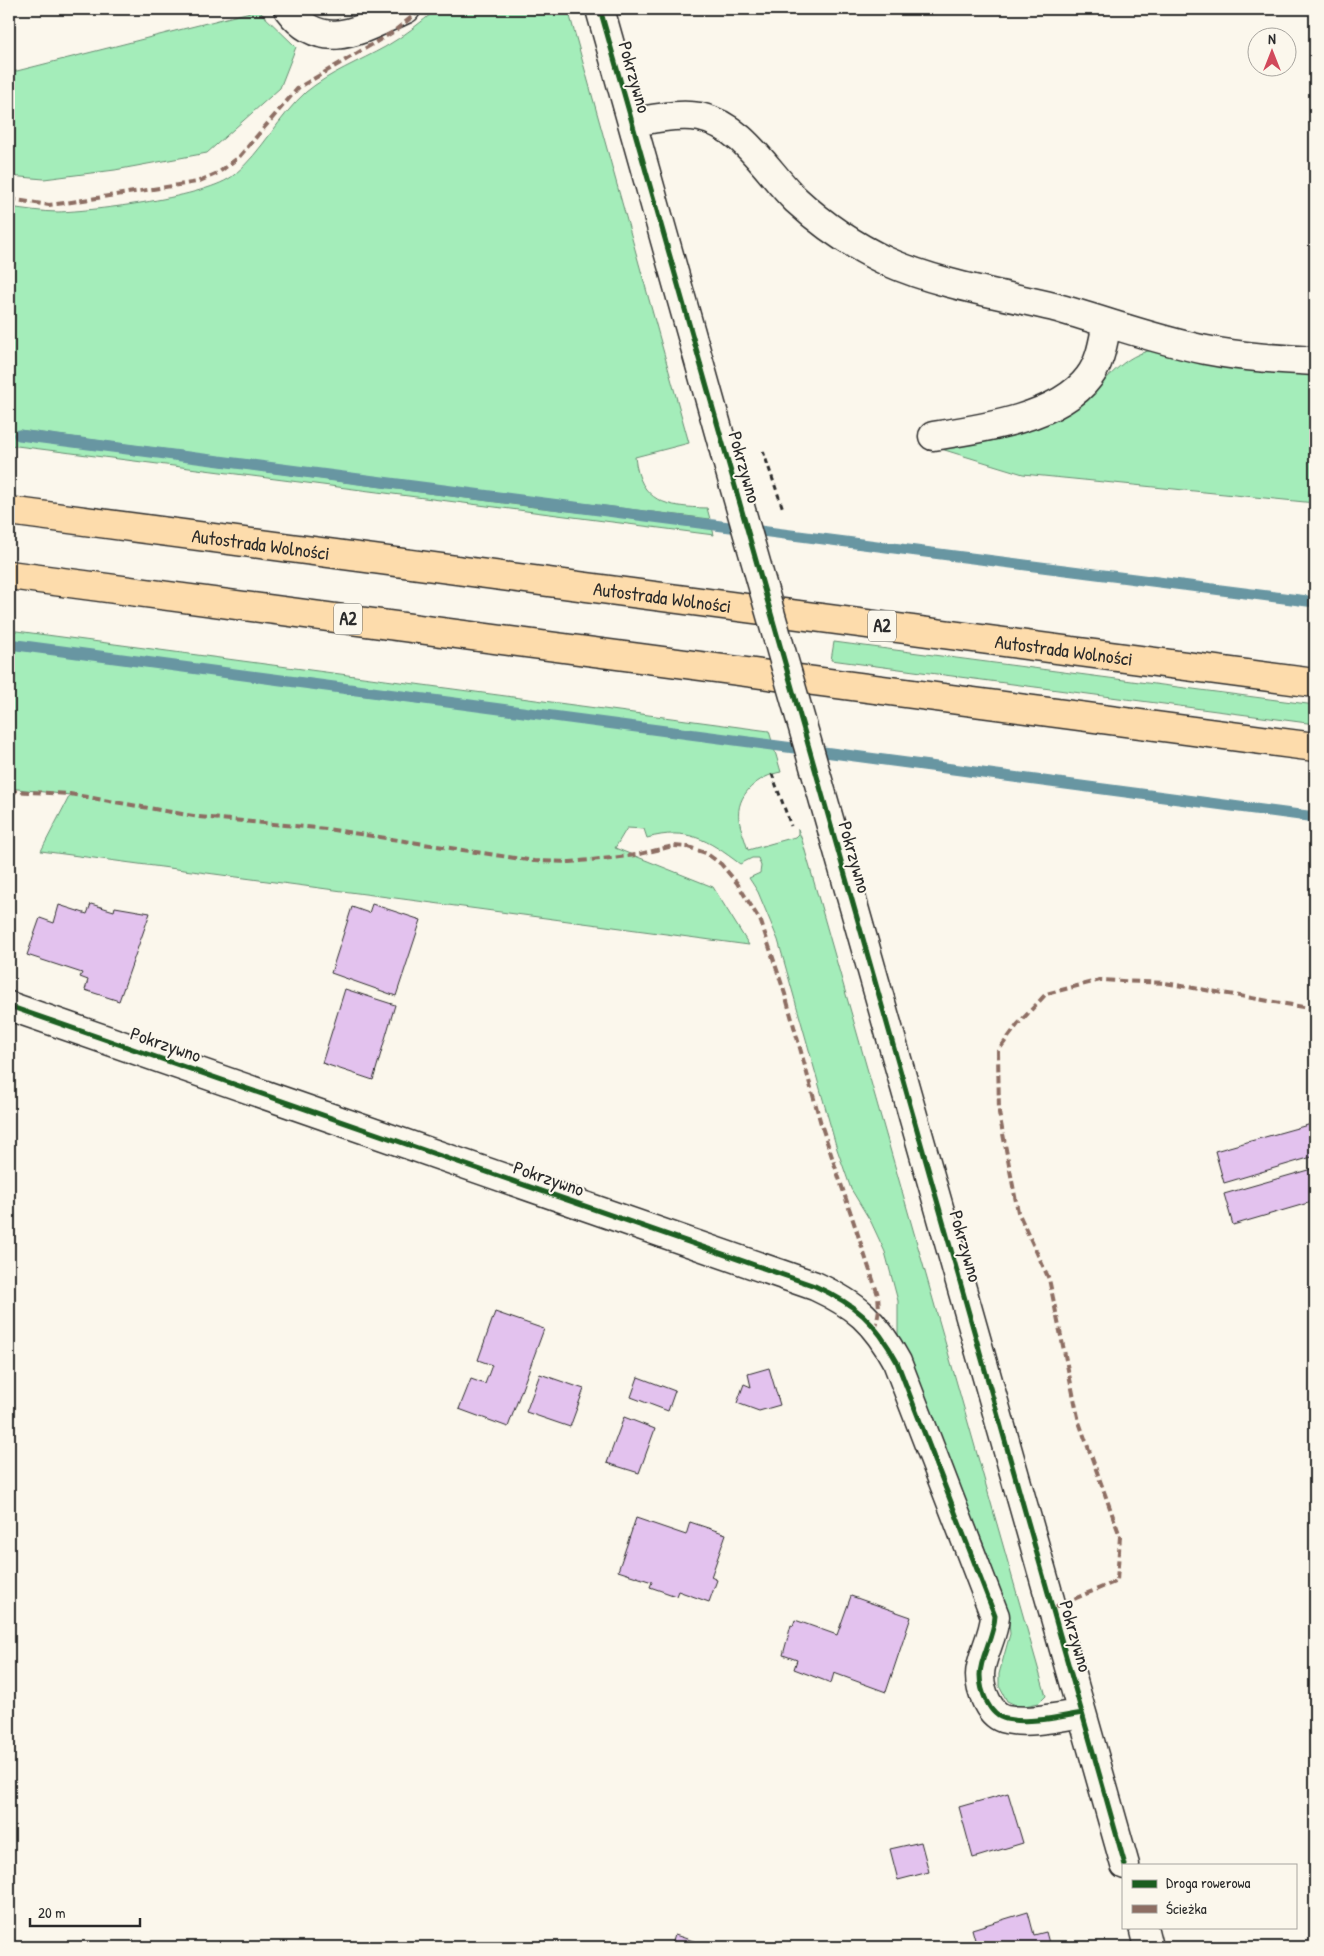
<svg xmlns="http://www.w3.org/2000/svg" width="1324" height="1956" viewBox="0 0 1324 1956" font-family="'Patrick Hand',sans-serif">
  <rect width="100%" height="100%" fill="#fbf7ec"/>
  <filter id="ink" filterUnits="userSpaceOnUse"><feTurbulence type="fractalNoise" baseFrequency=".02" numOctaves="2"/><feDisplacementMap in="SourceGraphic" scale="10" xChannelSelector="R" yChannelSelector="G"/><feConvolveMatrix kernelMatrix="1 2 1 2 8 2 1 2 1" color-interpolation-filters="sRGB"/></filter>
  <g filter="url(#ink)">
    <path fill="#a4edba" stroke="#688c72" d="M437,9H568L689,443L635,457C640,503 667,507 707,508L710,519L409,482L19,430V439L534,507L712,527L714,535L9,445V207C25,209 42,212 58,212C94,211 208,197 234,175C262,152 279,116 306,92C329,73 360,61 385,47C404,36 420,23 437,9Z
      M258,10L296,47L280,88L207,153L115,170L44,179L9,176V73Z
      M1158,349L1315,370V503L1023,474L938,448L1079,405C1108,382 1120,354 1158,349Z
      M9,630L769,731L781,772C759,776 735,794 739,820C741,830 745,840 748,850L795,837L798,834V829L802,840L1046,1696L1039,1703L1020,1707L1007,1701L999,1686V1674L1010,1634L1008,1611L983,1543L898,1336V1301L885,1252L871,1222L851,1189L837,1149L778,940L758,892L749,878L760,873L761,866L758,858H752L740,864C707,839 687,827 647,838L644,829L627,828L615,848L713,887L749,945L41,851L70,795L9,788Z
      M834,642L1315,705V724L831,660Z"/>
    <g fill="none" stroke-linecap="round" stroke-linejoin="round">
      <path stroke="#6896a2" stroke-width="11" d="M19,435C451,494 883,545 1315,602
        M9,644L1315,817"/>
    </g>
    <path fill="#e3c2ee" stroke="#2b2b2b" d="M91,904L114,911L115,907L150,913L119,1001L85,990L88,980L80,977L82,973L27,955L40,918L54,923L59,905L87,914Z
      M372,904L421,920L396,996L331,973L352,907L369,913Z
      M345,989L395,1005L373,1080L322,1063Z
      M1315,1123V1156L1224,1183L1215,1151Z
      M1315,1168V1201L1233,1225L1224,1194Z
      M495,1312L544,1329L508,1427L459,1409L471,1379L485,1384L492,1365L478,1360Z
      M769,1368L780,1405L759,1411L737,1403L744,1384L751,1387L748,1374Z
      M540,1374L584,1389L570,1427L526,1412Z
      M638,1377L675,1391L668,1411L631,1397Z
      M624,1417L655,1429L639,1473L607,1463Z
      M636,1518L686,1535L690,1522L726,1534L711,1577L717,1580L709,1602L678,1591L676,1596L650,1587L652,1582L618,1571Z
      M851,1596L911,1617L886,1692L834,1673L831,1683L794,1669L797,1660L783,1655L791,1625L793,1626L795,1620L837,1635Z
      M1008,1793L1023,1843L973,1858L959,1807Z
      M921,1842L929,1872L898,1880L890,1849Z
      M1028,1912L1034,1935L1046,1932L1050,1947H977L972,1929Z
      M675,1935L712,1947H671Z"/>
    <g fill="none" stroke-linecap="round" stroke-linejoin="round">
      <g stroke="#2b2b2b" stroke-width="31">
        <path id="minor" d="M288,9C323,56 363,28 406,9
          M600,9L725,454
          M633,122C654,119 679,113 700,117C743,126 767,172 796,200C822,224 854,246 886,261C937,284 999,294 1054,307C1105,321 1155,340 1206,350C1242,357 1279,359 1315,361
          M933,436C980,429 1059,418 1089,377C1101,361 1103,342 1107,323
          M833,833L1125,1865
          M9,1006L815,1286C856,1305 875,1321 897,1362L995,1616C994,1637 980,1657 980,1675C980,1690 989,1716 1006,1719C1030,1724 1058,1717 1082,1713
          M1143,1927L1148,1947"/>
      </g>
      <g stroke="#2b2b2b" stroke-width="31">
        <g id="highway">
          <path id="s1" d="M9,511L1315,683"/>
          <path d="M9,575L1315,747"/>
        </g>
      </g>
      <path stroke="#2b2b2b" stroke-width="3" stroke-dasharray="5 4" stroke-linecap="butt" d="M763,451L783,509
        M772,774L791,826"/>
      <use href="#minor" stroke="#fbf7ec" stroke-width="28"/>
      <use href="#highway" stroke="#fddcac" stroke-width="28"/>
      <g stroke="#2b2b2b" stroke-width="31" stroke-linecap="butt">
        <path id="minor-bridge" d="M725,454L833,833"/>
      </g>
      <use href="#minor-bridge" stroke="#fbf7ec" stroke-width="28"/>
      <path stroke="#8d6e63" stroke-width="4" stroke-dasharray="8 4" stroke-linecap="butt" d="M9,199L49,205L65,203L197,182L218,173L239,157L298,88L393,32L422,9
        M9,791L70,794L199,817L327,829L534,861L570,862L611,858L636,855L673,846L688,847L706,853L721,864L737,883L761,922L785,994L821,1124L878,1295L879,1309L876,1328
        M1052,1608L1117,1581L1120,1536L1079,1422L1049,1279L1018,1212L999,1113L998,1051L1018,1024L1046,994L1100,980L1165,983L1315,1009"/>
      <g stroke="#fbf7ec" stroke-width="8">
        <path id="cycleway" d="M600,9L1125,1865
          M9,1006L815,1286C856,1305 875,1321 897,1362L995,1616C994,1637 980,1657 980,1675C980,1690 989,1716 1006,1719C1030,1724 1058,1717 1082,1713"/>
      </g>
      <use href="#cycleway" stroke="#1b5e20" stroke-width="5"/>
    </g>
  </g>
  <g text-anchor="middle" stroke-width="4" stroke-linejoin="round" paint-order="stroke">
    <g fill="#fbf7ec" stroke="#696865" stroke-width="1">
      <rect x="334" y="603.5" width="28" height="31" rx="4"/>
      <rect x="868" y="610.5" width="28" height="31" rx="4"/>
    </g>
    <g font-size="18" font-weight="bold" fill="#2b2b2b">
      <text x="348" y="625">A2</text>
      <text x="882" y="632">A2</text>
    </g>
    <g font-size="19" fill="#2b2b2b" stroke="#fbf7ec">
      <text transform="translate(635 77) rotate(74)" y="7">Pokrzywno</text>
      <text transform="translate(745 467) rotate(74)" y="7">Pokrzywno</text>
      <text dy="7" stroke="none"><textPath href="#s1" startOffset="254">Autostrada Wolności</textPath></text>
      <text dy="7" stroke="none"><textPath href="#s1" startOffset="659">Autostrada Wolności</textPath></text>
      <text dy="7" stroke="none"><textPath href="#s1" startOffset="1064">Autostrada Wolności</textPath></text>
      <text transform="translate(855 857) rotate(74)" y="7">Pokrzywno</text>
      <text transform="translate(166 1044) rotate(19)" y="7">Pokrzywno</text>
      <text transform="translate(549 1178) rotate(19)" y="7">Pokrzywno</text>
      <text transform="translate(966 1246) rotate(74)" y="7">Pokrzywno</text>
      <text transform="translate(1076 1636) rotate(74)" y="7">Pokrzywno</text>
    </g>
  </g>
  <rect width="1324" height="1956" fill="none" stroke="#fbf7ec" stroke-width="30"/>
  <rect x="15" y="15" width="1294" height="1926" fill="none" stroke="#2b2b2b" stroke-width="2" filter="url(#ink)"/>
  <rect x="1122" y="1864" width="175" height="65" fill="#fbf7ec" stroke="#a8a59f"/>
  <rect x="1132" y="1880" width="25" height="8" fill="#1b5e20" stroke="#a8a59f"/>
  <text x="1166" y="1888" font-size="15" fill="#2b2b2b">Droga rowerowa</text>
  <rect x="1132" y="1905" width="25" height="8" fill="#8d6e63" stroke="#a8a59f"/>
  <text x="1166" y="1914" font-size="15" fill="#2b2b2b">Ścieżka</text>
  <g transform="translate(1272 52)"><circle r="24" fill="#fbf7ec" stroke="#a8a59f"/>
  <path d="M0-4L9 19L0 12L-9 19Z" fill="#d1495b"/>
  <text y="-8" font-size="14" font-weight="bold" text-anchor="middle" fill="#2b2b2b">N</text>
  </g>
  <path d="M30 1918v8h110v-8" fill="none" stroke="#2b2b2b" stroke-width="2.5"/>
  <text x="38" y="1918" font-size="15" fill="#2b2b2b" stroke="#fbf7ec" stroke-width="4" paint-order="stroke">20 m</text>
</svg>
